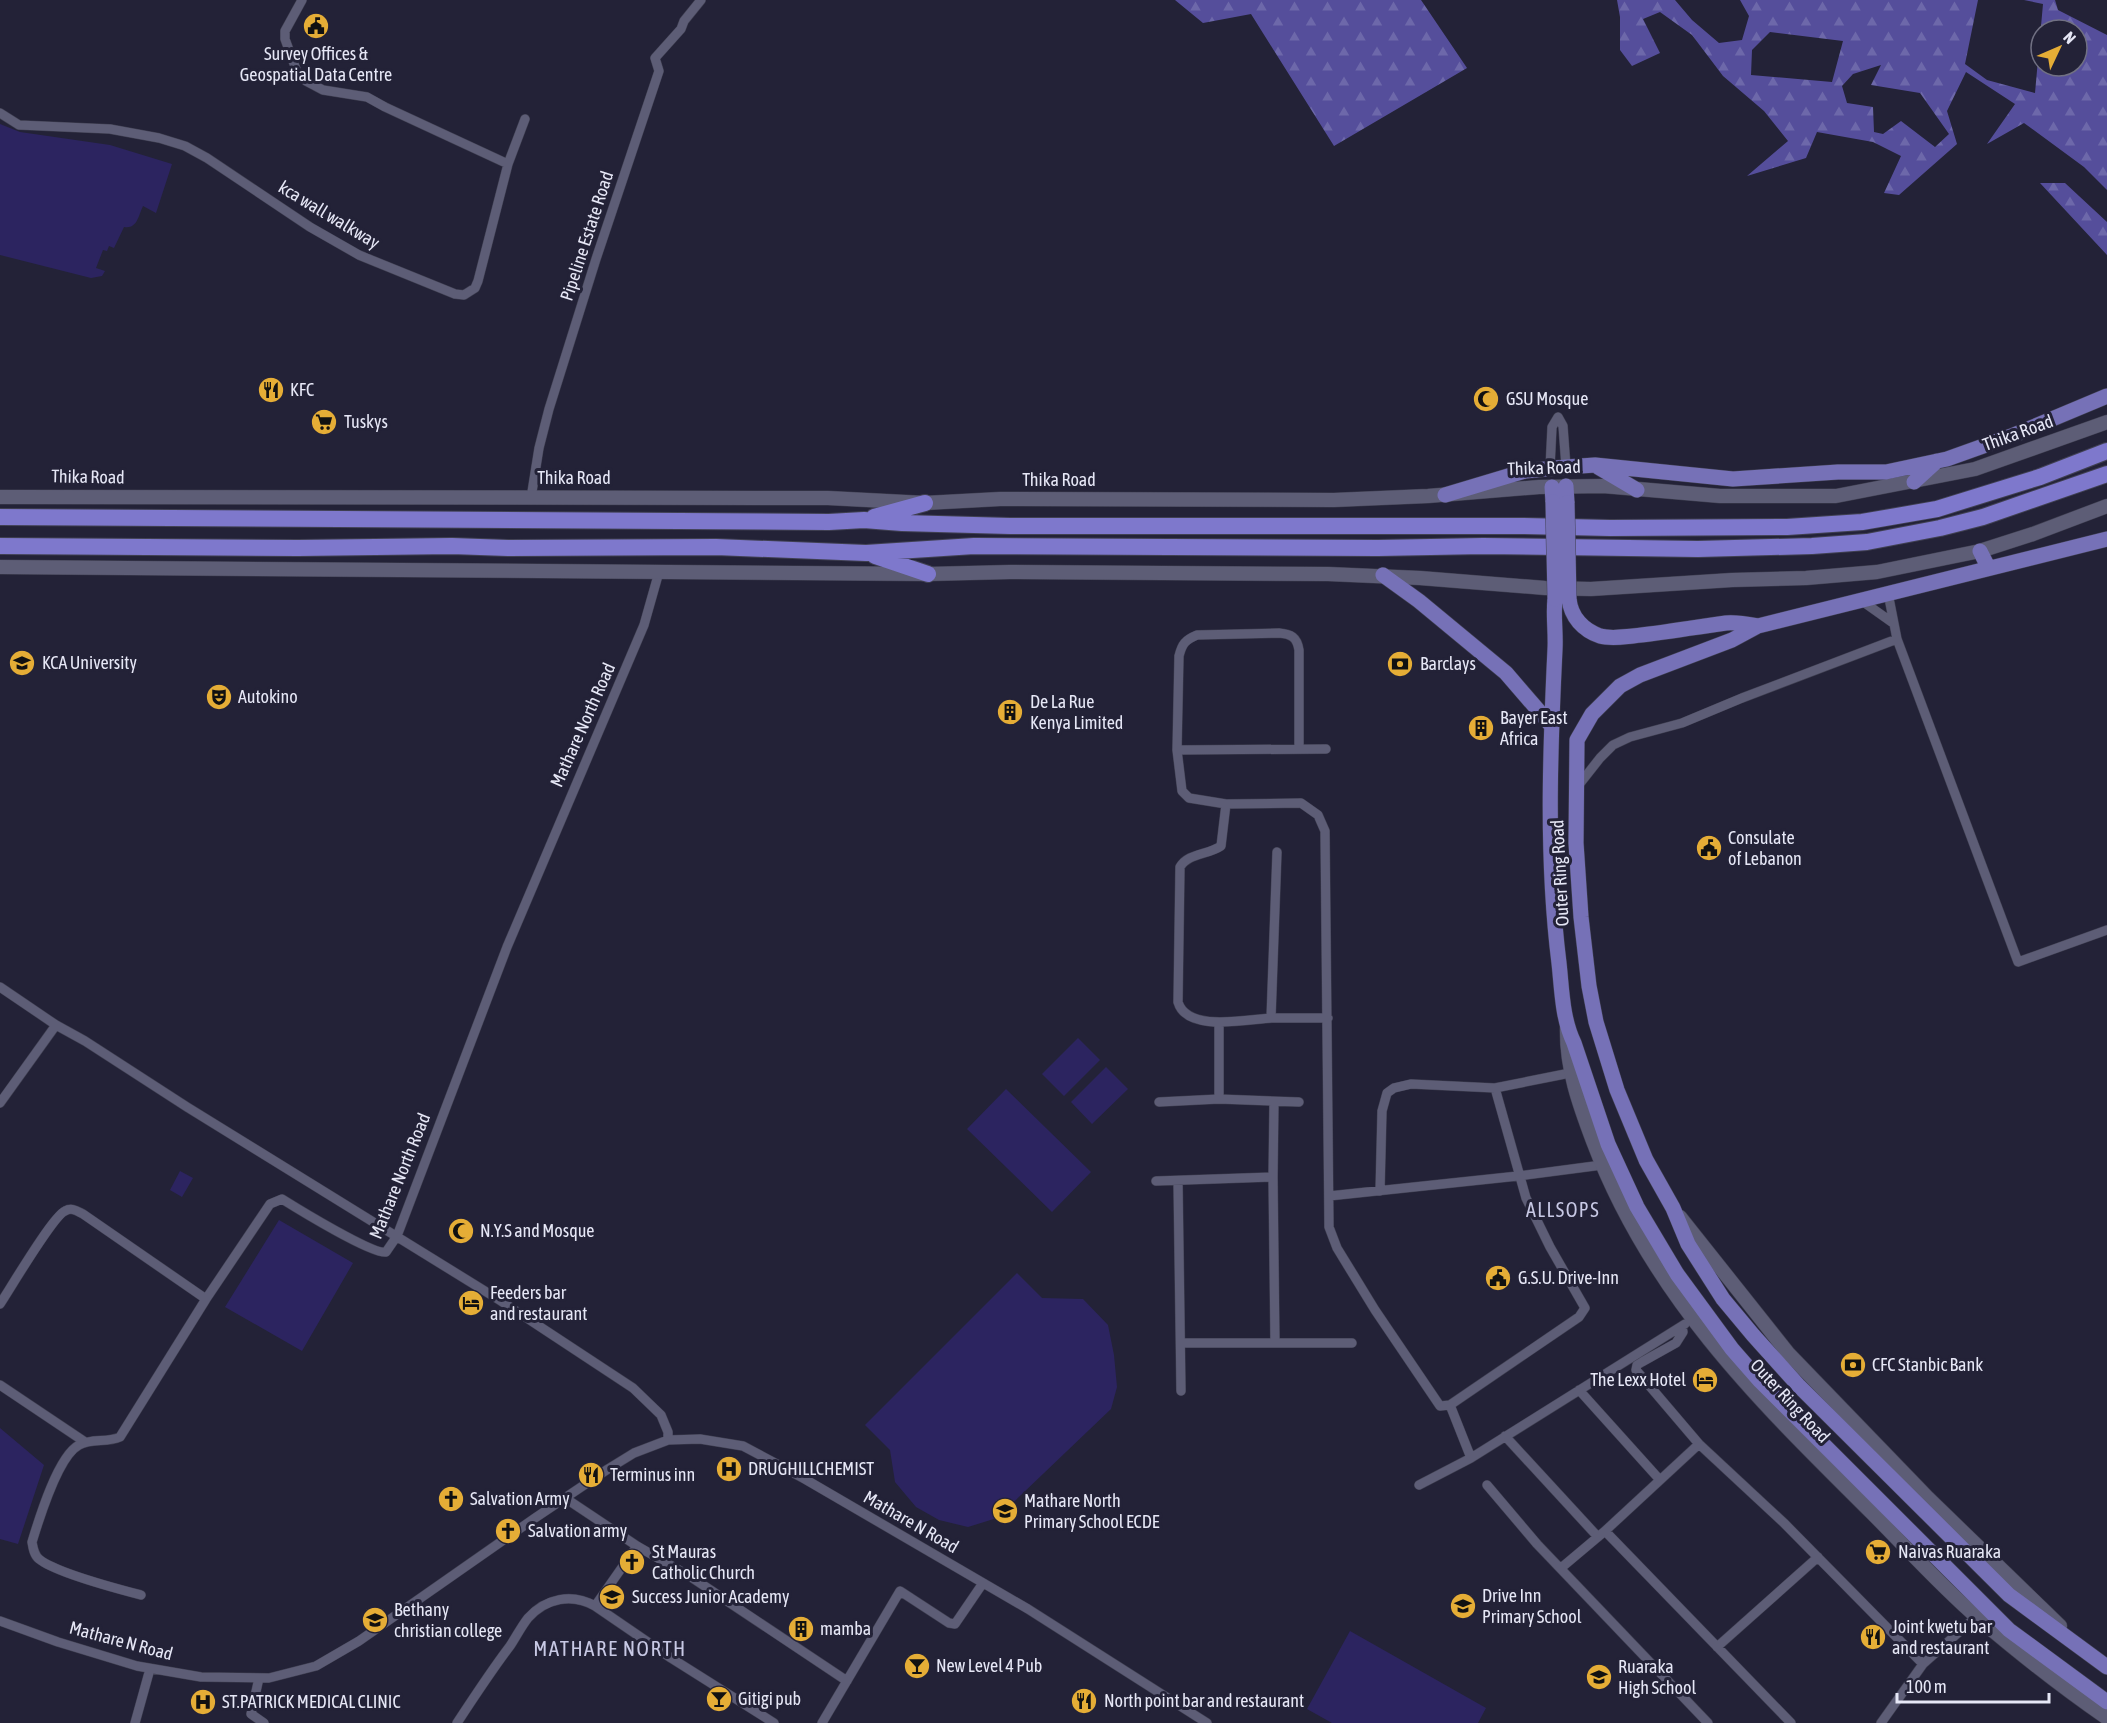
<svg xmlns="http://www.w3.org/2000/svg" width="2107" height="1723" viewBox="0 0 2107 1723" font-family="'Asap Condensed',sans-serif">
  <defs>
    <pattern id="forest-firs" width="22" height="20" patternUnits="userSpaceOnUse" patternTransform="scale(1.5)"><rect width="22" height="20" fill="#554e9b"/><path d="M5 1l3.5 6h-7zM16 11l3.5 6h-7z" fill="#6d68aa"/></pattern>
  </defs>
  <rect width="100%" height="100%" fill="#232237"/>
  <path fill="#2c2460" d="M0,124L20,132L110,145L172,164L156,213L143,206C138,217 137,229 124,227L114,248L109,246L107,251L103,250L96,268L105,271L102,276L91,278L0,255Z
    M1078,1038L1100,1060L1064,1096L1042,1074Z
    M1106,1067L1128,1089L1092,1124L1071,1102Z
    M1006,1089L1091,1172L1052,1212L967,1129Z
    M180,1171L193,1178L182,1197L170,1190Z
    M279,1220L353,1263L302,1351L225,1307Z
    M1017,1273L1042,1298L1083,1299L1108,1325L1114,1355L1117,1387L1111,1409L997,1518L968,1527L939,1520L916,1507L895,1482L890,1450L865,1425Z
    M0,1428L44,1465L18,1544L0,1539Z
    M1350,1631L1486,1708L1478,1723H1332L1307,1709Z"/>
  <path fill="url(#forest-firs)" fill-rule="evenodd" d="M1175,0H1421L1467,68L1334,146L1251,14L1203,23Z
    M1617,0H1675L1692,20L1719,43L1742,40L1749,16L1740,0H1978L1965,64L1987,80L2035,93L2043,4L2024,0H2055L2058,10L2107,35V190L2084,167L2024,123L1987,144L2015,104L1966,72L1947,111L1957,144L1899,195L1884,193L1901,156L1873,142L1817,132L1806,158L1747,176L1788,141L1764,111L1723,76L1692,35L1660,12L1643,19L1660,53L1632,66L1620,50V17ZM2041,30H2077V66H2041ZM1770,32L1843,41L1832,82L1751,75L1752,50ZM1881,65L1871,85L1920,93L1949,134L1935,147L1901,121L1883,134L1874,132L1873,107L1847,103L1842,86L1853,74Z
    M2040,183H2065L2107,222V255Z"/>
  <g fill="none" stroke-linecap="round" stroke-linejoin="round">
    <g stroke="#404052" stroke-width="10">
      <path id="minor" d="M302,0L285,31V39L297,72L306,81L323,90L367,97L385,107L508,164
        M0,113L19,125L110,129L159,138L185,146L207,158L310,227L359,255L455,294L464,295L475,288L478,281L508,164L525,119
        M1550,468L1552,427L1558,417L1563,426L1566,467
        M531,498L539,448L549,409L596,259L659,71L655,58L681,29L684,21L701,0
        M1888,593L1897,639L2018,962L2107,930
        M1862,601L1893,623
        M1299,749V650C1297,637 1291,634 1279,633L1197,635C1185,640 1182,644 1179,656L1177,750L1182,791L1189,798L1226,804L1301,803L1318,815L1325,831L1329,1227L1337,1248L1375,1310L1440,1406L1450,1405L1579,1317L1585,1308L1550,1247L1526,1198L1495,1088L1570,1073
        M1177,750L1326,749
        M1578,786L1600,758L1613,745L1630,737L1682,723L1742,698L1897,639
        M1226,804L1221,846C1208,855 1188,853 1180,867L1178,1002C1187,1033 1248,1019 1272,1018C1291,1018 1309,1018 1328,1018
        M0,987L56,1025L85,1041L187,1107L501,1301L633,1388L661,1415L668,1432V1440
        M1271,1018L1277,852
        M1219,1099V1022
        M1159,1102L1219,1099L1299,1102
        M0,1103L56,1025
        M1156,1181L1273,1177
        M1178,1181L1181,1391
        M1380,1191L1382,1111L1387,1093L1394,1088L1411,1084L1495,1088
        M1329,1196L1518,1176L1602,1165
        M0,1304C10,1289 53,1216 65,1211C72,1207 77,1211 83,1214L206,1299
        M1682,1326L1683,1332L1676,1343L1642,1362L1637,1365L1636,1370L1699,1444L1784,1523L1923,1664
        M1181,1343H1275L1273,1177L1274,1102
        M1275,1343H1352
        M0,1385L85,1442
        M1579,1390L1660,1480
        M1450,1405L1471,1458
        M1505,1436L1598,1537
        M1419,1485L1471,1458L1685,1324
        M1487,1485L1537,1544L1708,1723
        M565,1498L637,1546L691,1577L847,1681
        M1605,1531L1791,1723
        M1561,1568L1605,1531L1699,1444
        M141,1595C118,1589 56,1573 39,1559C34,1555 33,1548 32,1542C39,1519 58,1456 79,1445C92,1438 107,1443 120,1437L206,1299L270,1204L282,1199C298,1209 373,1255 386,1252L397,1236L507,947L644,625L659,572
        M595,1606L671,1658L774,1723
        M0,1621L58,1642L137,1666L201,1677L269,1678L316,1666L359,1641L535,1518L608,1469L634,1453L668,1440L700,1439L743,1446L803,1478L1028,1609L1207,1723
        M1717,1647L1818,1557
        M259,1678L251,1714L264,1723
        M135,1723L150,1669
        M457,1723C474,1697 491,1671 510,1646C516,1637 521,1627 528,1618C546,1598 572,1593 595,1606L637,1546
        M822,1723L900,1591L949,1623L955,1624L983,1583
        M1881,1723L1923,1664L1976,1617"/>
    </g>
    <g stroke="#404052" stroke-width="15">
      <path id="secondary" d="M0,497L828,498L925,503L1000,499L1334,500L1428,496L1539,487L1603,486L1720,496H1836L1975,469L2107,422
        M0,567L928,574L1010,572L1328,574L1420,578L1545,588L1591,589L1732,580L1806,578L1877,572L1980,551L2033,534L2107,506
        M1567,1027C1566,1068 1579,1104 1593,1141C1651,1295 1757,1399 1871,1512C1906,1547 1940,1585 1978,1618C2019,1653 2062,1687 2107,1718
        M1680,1217L1788,1353L1928,1498L2060,1626"/>
    </g>
    <g stroke="#404052" stroke-width="16">
      <path id="primary" d="M1598,467L1637,490
        M1914,482L1937,461
        M1566,486L1567,503
        M1552,487L1553,502
        M1445,495L1525,471L1566,467L1595,465L1733,479L1838,472H1886L1947,459L2014,435L2107,396
        M1980,551L1988,567
        M1383,575L1419,601L1506,673L1550,724
        M1555,599C1553,615 1556,632 1555,649C1550,753 1546,859 1559,963C1562,990 1562,1018 1574,1043L1608,1144L1637,1207L1677,1274L1732,1349L1760,1381L2009,1630L2107,1702
        M1569,599C1571,617 1583,630 1600,636C1611,639 1622,637 1633,636C1664,633 1695,627 1726,623C1737,622 1747,624 1758,626L2107,539
        M1758,626L1732,640L1640,675L1620,686L1592,714L1577,740L1576,843L1581,917L1589,986L1596,1022L1617,1090L1646,1160L1673,1208L1688,1244L1723,1299L1753,1335L1798,1385L2009,1595L2107,1667"/>
    </g>
    <g stroke="#404052" stroke-width="18">
      <path id="trunk" d="M0,517L829,522L864,520L902,523L1010,526H1524L1610,528L1787,527L1862,522L1937,509L2040,477L2107,451
        M874,517L925,503
        M0,546L298,548L452,546L508,548L716,547L866,553L974,546L1378,548L1483,546L1698,549L1812,546L1867,542L1940,528L1983,517L2107,474
        M875,556L928,574"/>
    </g>
    <use href="#minor" stroke="#5d5d76" stroke-width="9"/>
    <use href="#secondary" stroke="#5d5d76" stroke-width="14"/>
    <use href="#primary" stroke="#7671b7" stroke-width="15"/>
    <use href="#trunk" stroke="#7e78cc" stroke-width="16"/>
    <g stroke="#404052" stroke-width="16" stroke-linecap="butt">
      <path id="primary-bridge" d="M1553,502L1555,599
        M1567,503L1569,599"/>
    </g>
    <use href="#primary-bridge" stroke="#7671b7" stroke-width="15"/>
  </g>
  <defs>
    <g id="civic-disc" transform="scale(1.35)"><circle r="9.5" fill="#e5ad36" stroke="#232237"/><path d="M-.6-6.5H3V-4.5H.6V-3L4-1V1h2V6H-6V1h2V-1L-.6-3ZM-1.2 2.5V6h2.4V2.5Z" fill="#111"/></g>
    <g id="restaurant-disc" transform="scale(1.35)"><circle r="9.5" fill="#e5ad36" stroke="#232237"/><path d="M-5-6h1v4h1v-4h1v4h1v-4h1v5L-1.5 .5V6h-2V.5L-5-1ZM5-6V6H3V1.5H1.5Q1.5-4 5-6Z" fill="#111"/></g>
    <g id="mosque-disc" transform="scale(1.35)"><circle r="9.5" fill="#e5ad36" stroke="#232237"/><path d="M3.5-4.9A6 6 0 1 0 3.5 4.9A5 5 0 1 1 3.5-4.9Z" fill="#111"/></g>
    <g id="supermarket-disc" transform="scale(1.35)"><circle r="9.5" fill="#e5ad36" stroke="#232237"/><path d="M-6-5.5h2.5l.6 2H6L4.5 2H-2.5L-4.4-4H-6ZM-1.5 3.2a1.3 1.3 0 1 0 .1 0ZM3 3.2a1.3 1.3 0 1 0 .1 0Z" fill="#111"/></g>
    <g id="university-disc" transform="scale(1.35)"><circle r="9.5" fill="#e5ad36" stroke="#232237"/><path d="M0-5L7-2L0 1L-7-2ZM-4 1L0 2.5L4 1V4Q0 6-4 4Z" fill="#111"/></g>
    <g id="bank-disc" transform="scale(1.35)"><circle r="9.5" fill="#e5ad36" stroke="#232237"/><path d="M-6-4H6V4H-6ZM0-2.3a2.3 2.3 0 1 0 0 4.6a2.3 2.3 0 1 0 0-4.6Z" fill="#111"/></g>
    <g id="theatre-disc" transform="scale(1.35)"><circle r="9.5" fill="#e5ad36" stroke="#232237"/><path d="M-5-5.5Q0-4 5-5.5V0Q5 5 0 6Q-5 5-5 0ZM-3.3-2.5H-1v1.5H-3.3ZM1-2.5H3.3v1.5H1ZM-2.8 1Q0 5.5 2.8 1Z" fill="#111"/></g>
    <g id="building-disc" transform="scale(1.35)"><circle r="9.5" fill="#e5ad36" stroke="#232237"/><path d="M-4-6H4V6H1V3H-1V6H-4ZM-2.5-4.3h1.7v1.8h-1.7ZM.8-4.3h1.7v1.8H.8ZM-2.5-1h1.7V.8h-1.7ZM.8-1h1.7V.8H.8Z" fill="#111"/></g>
    <g id="hotel-disc" transform="scale(1.35)"><circle r="9.5" fill="#e5ad36" stroke="#232237"/><path d="M-6-4.5h1.5V1H6V5H4.5V3h-9V5H-6ZM-4 0a1.8 1.8 0 1 1 3.6 0ZM.5 0V-2.5h3Q6-2.5 6 0Z" fill="#111"/></g>
    <g id="hospital-disc" transform="scale(1.35)"><circle r="9.5" fill="#e5ad36" stroke="#232237"/><path d="M-5-5h3v3.5h4V-5h3V5h-3V1.5h-4V5h-3Z" fill="#111"/></g>
    <g id="church-disc" transform="scale(1.35)"><circle r="9.5" fill="#e5ad36" stroke="#232237"/><path d="M-1.2-6h2.4v3.5h3.3v2.4h-3.3V6h-2.4V-.1h-3.3v-2.4h3.3Z" fill="#111"/></g>
    <g id="school-disc" transform="scale(1.35)"><circle r="9.5" fill="#e5ad36" stroke="#232237"/><path d="M0-5L7-2L0 1L-7-2ZM-4 1L0 2.5L4 1V4Q0 6-4 4Z" fill="#111"/></g>
    <g id="bar-disc" transform="scale(1.35)"><circle r="9.5" fill="#e5ad36" stroke="#232237"/><path d="M-6-5H6L.8 .8V4.5H3.5V6h-7V4.5H-.8V.8Z" fill="#111"/></g>
  </defs>
  <g fill-rule="evenodd">
    <use href="#civic-disc" x="316" y="26"/>
    <use href="#restaurant-disc" x="271" y="390"/>
    <use href="#mosque-disc" x="1486" y="399"/>
    <use href="#supermarket-disc" x="324" y="422"/>
    <use href="#university-disc" x="22" y="663"/>
    <use href="#bank-disc" x="1400" y="664"/>
    <use href="#theatre-disc" x="219" y="697"/>
    <use href="#building-disc" x="1010" y="712"/>
    <use href="#building-disc" x="1481" y="728"/>
    <use href="#civic-disc" x="1709" y="848"/>
    <use href="#mosque-disc" x="461" y="1231"/>
    <use href="#civic-disc" x="1498" y="1278"/>
    <use href="#hotel-disc" x="471" y="1303"/>
    <use href="#bank-disc" x="1853" y="1365"/>
    <use href="#hotel-disc" x="1705" y="1380"/>
    <use href="#hospital-disc" x="729" y="1469"/>
    <use href="#restaurant-disc" x="591" y="1475"/>
    <use href="#church-disc" x="451" y="1499"/>
    <use href="#school-disc" x="1005" y="1511"/>
    <use href="#church-disc" x="508" y="1531"/>
    <use href="#supermarket-disc" x="1878" y="1552"/>
    <use href="#church-disc" x="632" y="1562"/>
    <use href="#school-disc" x="612" y="1597"/>
    <use href="#school-disc" x="1463" y="1606"/>
    <use href="#university-disc" x="375" y="1620"/>
    <use href="#building-disc" x="801" y="1629"/>
    <use href="#restaurant-disc" x="1873" y="1637"/>
    <use href="#bar-disc" x="917" y="1666"/>
    <use href="#school-disc" x="1599" y="1677"/>
    <use href="#bar-disc" x="719" y="1699"/>
    <use href="#restaurant-disc" x="1084" y="1701"/>
    <use href="#hospital-disc" x="203" y="1702"/>
  </g>
  <g text-anchor="middle" stroke-width="6" stroke-linejoin="round" paint-order="stroke">
    <g font-size="18" fill="#e6e7f6" stroke="#232237" text-anchor="start">
      <text x="316" y="60" text-anchor="middle">Survey Offices &amp;<tspan x="316" dy="21">Geospatial Data Centre</tspan></text>
      <text x="290" y="396">KFC</text>
      <text x="1506" y="405">GSU Mosque</text>
      <text x="344" y="428">Tuskys</text>
      <text x="42" y="669">KCA University</text>
      <text x="1420" y="670">Barclays</text>
      <text x="238" y="703">Autokino</text>
      <text x="1030" y="708">De La Rue<tspan x="1030" dy="21">Kenya Limited</tspan></text>
      <text x="1500" y="724">Bayer East<tspan x="1500" dy="21">Africa</tspan></text>
      <text x="1728" y="844">Consulate<tspan x="1728" dy="21">of Lebanon</tspan></text>
      <text x="480" y="1237">N.Y.S and Mosque</text>
      <text x="1518" y="1284">G.S.U. Drive-Inn</text>
      <text x="490" y="1299">Feeders bar<tspan x="490" dy="21">and restaurant</tspan></text>
      <text x="1872" y="1371">CFC Stanbic Bank</text>
      <text x="1686" y="1386" text-anchor="end">The Lexx Hotel</text>
      <text x="748" y="1475">DRUGHILLCHEMIST</text>
      <text x="610" y="1481">Terminus inn</text>
      <text x="470" y="1505">Salvation Army</text>
      <text x="1024" y="1507">Mathare North<tspan x="1024" dy="21">Primary School ECDE</tspan></text>
      <text x="528" y="1537">Salvation army</text>
      <text x="652" y="1558">St Mauras<tspan x="652" dy="21">Catholic Church</tspan></text>
      <text x="1898" y="1558">Naivas Ruaraka</text>
      <text x="1482" y="1602">Drive Inn<tspan x="1482" dy="21">Primary School</tspan></text>
      <text x="632" y="1603">Success Junior Academy</text>
      <text x="394" y="1616">Bethany<tspan x="394" dy="21">christian college</tspan></text>
      <text x="1892" y="1633">Joint kwetu bar<tspan x="1892" dy="21">and restaurant</tspan></text>
      <text x="820" y="1635">mamba</text>
      <text x="936" y="1672">New Level 4 Pub</text>
      <text x="1618" y="1673">Ruaraka<tspan x="1618" dy="21">High School</tspan></text>
      <text x="738" y="1705">Gitigi pub</text>
      <text x="1104" y="1707">North point bar and restaurant</text>
      <text x="222" y="1708">ST.PATRICK MEDICAL CLINIC</text>
    </g>
    <g font-size="18" fill="#e6e7f6" stroke="#232237">
      <text transform="translate(329 215) rotate(31)" y="6">kca wall walkway</text>
      <text transform="translate(587 236) rotate(-72)" y="6">Pipeline Estate Road</text>
      <text transform="translate(2018 433) rotate(-20)" y="6">Thika Road</text>
      <text transform="translate(1544 468) rotate(-2)" y="6">Thika Road</text>
      <text transform="translate(88 477) rotate(1)" y="6">Thika Road</text>
      <text x="574" y="484">Thika Road</text>
      <text x="1059" y="486">Thika Road</text>
      <text transform="translate(583 725) rotate(-66)" y="6">Mathare North Road</text>
      <text transform="translate(1560 873) rotate(-93)" y="6">Outer Ring Road</text>
      <text transform="translate(400 1176) rotate(-68)" y="6">Mathare North Road</text>
      <text transform="translate(1790 1401) rotate(47)" y="6">Outer Ring Road</text>
      <text transform="translate(911 1522) rotate(30)" y="6">Mathare N Road</text>
      <text transform="translate(121 1641) rotate(15)" y="6">Mathare N Road</text>
    </g>
    <g font-size="20" letter-spacing="1.5" fill="#c8c9e5" stroke="#232237">
      <text x="1563" y="1217">ALLSOPS</text>
    </g>
    <g font-size="21" letter-spacing="1.5" fill="#c8c9e5" stroke="#232237">
      <text x="610" y="1656">MATHARE NORTH</text>
    </g>
  </g>
  <g transform="translate(2059 48) rotate(46)"><circle r="28" fill="#232237" stroke="#717183" stroke-width="1.5"/>
  <path d="M0-4.5L10 22L0 15L-10 22Z" fill="#e5ad36"/>
  <text y="-9" font-size="16" font-weight="bold" text-anchor="middle" fill="#e6e7f6">N</text>
  </g>
  <path d="M1897 1693v9h152v-9" fill="none" stroke="#e6e7f6" stroke-width="3"/>
  <text x="1906" y="1693" font-size="18" fill="#e6e7f6" stroke="#232237" stroke-width="4.5" paint-order="stroke">100 m</text>
</svg>
